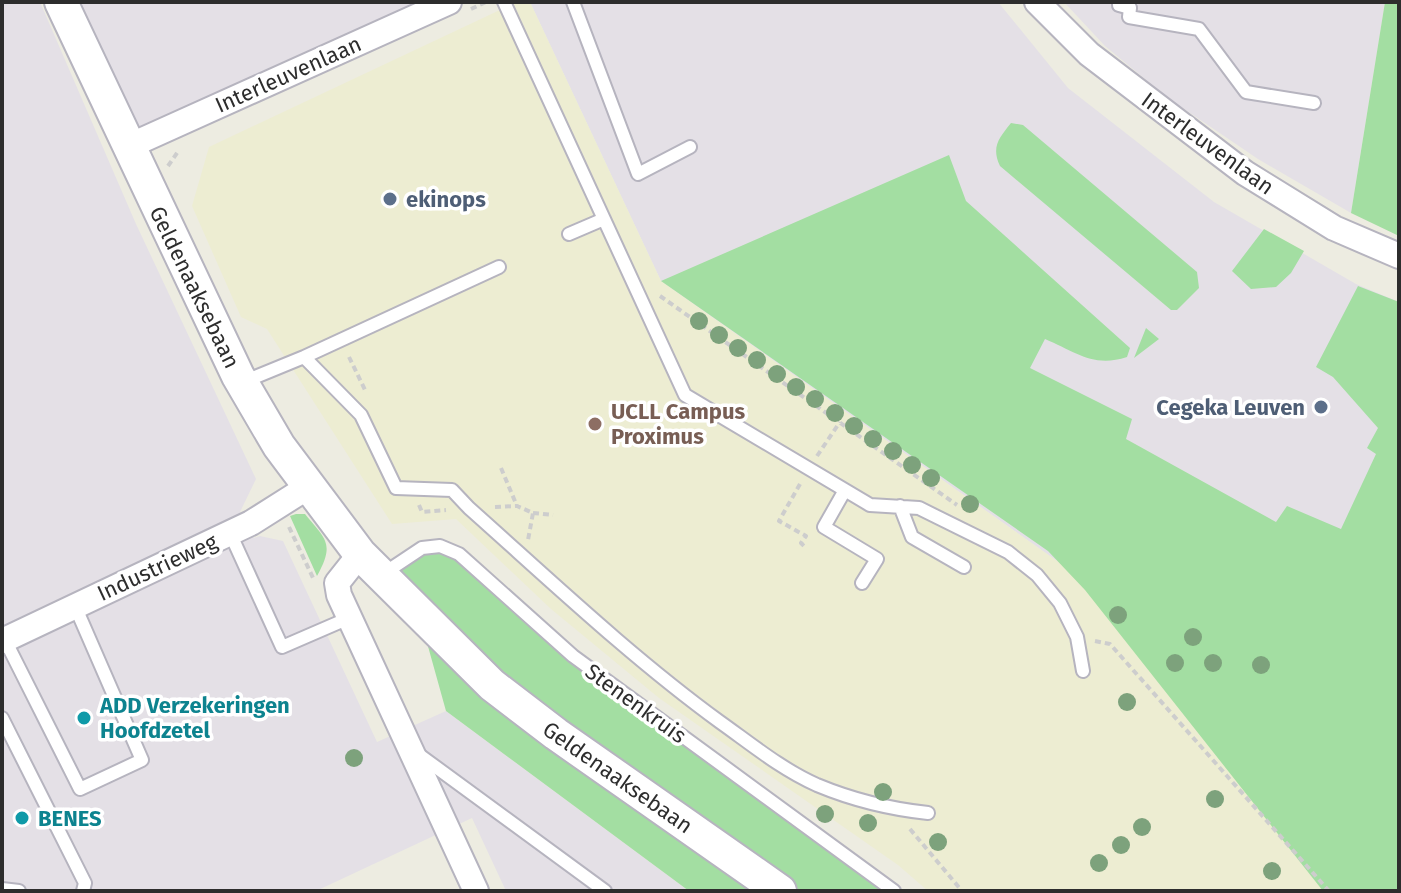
<svg xmlns="http://www.w3.org/2000/svg" width="1401" height="893" viewBox="0 0 1401 893" font-family="'Fira Sans',sans-serif">
  <rect width="100%" height="100%" fill="#edece1"/>
  <path fill="#e4e0e6" d="M2,2H40L136,224L256,479L240,512L254,538L260,536L283,541L377,742L446,711L689,891H506L472,818L316,891H2Z
    M61,2H449L127,147Z
    M530,2H998L1068,88L1214,202L1356,284L1399,302V578L1391,797L661,281Z
    M1064,2H1385L1351,213L1258,159L1168,98L1105,46Z"/>
  <path fill="#ededd2" d="M517,2H530L661,281L1399,803L1397,891H928L898,865L659,698L551,609L456,519L392,524L267,329L241,317L192,206L209,147Z"/>
  <path fill="#a3dea2" d="M1385,2H1399V236L1351,213Z
    M1011,123L1023,125L1197,272L1199,288L1177,310H1171L1000,166C991,147 999,138 1011,123Z
    M949,155L966,201L1130,348L1127,357C1093,368 1076,352 1045,339L1030,368L1132,419L1126,439L1276,522L1287,506L1341,529L1376,454L1367,448L1378,428L1333,377L1316,367L1358,286L1399,302V891H1323L1085,590L1048,551L661,281Z
    M1264,229L1304,251L1291,273L1276,287L1251,289L1232,271Z
    M1146,328L1159,339L1134,358Z
    M296,514H305C326,540 335,543 317,576L290,516Z
    M440,546L573,656L894,891H689L446,711L419,614L381,576L422,548Z"/>
  <g fill="none" stroke-linecap="round" stroke-linejoin="round">
    <g stroke="#b6b4bf" stroke-width="16">
      <path id="lane" d="M504,2L685,395L870,505L919,508L1008,552L1037,575L1060,603L1077,637L1083,671
        M573,2L638,174L690,147
        M1119,2V5L1130,8L1129,17L1199,29L1246,92L1314,103
        M569,234L604,219
        M304,357L361,415L396,488L452,490L469,508C551,581 631,657 720,722C751,744 781,769 817,785C853,800 890,809 928,813
        M243,382L304,357L499,267
        M845,490L824,527L877,559L862,583
        M900,506L912,537L964,567
        M230,533L282,647L349,618
        M383,574L422,548L440,546L459,554L573,656L894,891
        M5,640L80,789L142,760L75,606
        M2,718L85,883L83,891
        M418,754L605,891
        M2,889L19,891"/>
    </g>
    <g stroke="#b6b4bf" stroke-width="28">
      <path id="street" d="M1037,2L1089,54L1245,173L1334,228L1399,256
        M127,147L449,2
        M360,554L337,583L339,595L476,891
        M2,641L251,523L308,487"/>
    </g>
    <g stroke="#b6b4bf" stroke-width="36">
      <path id="secondary" d="M61,2L238,376L279,446L360,554L492,685L556,734L780,891"/>
    </g>
    <path stroke="#cdcdcd" stroke-width="4" stroke-dasharray="6 4" stroke-linecap="butt" d="M471,9L486,2
      M168,166L179,150
      M660,296L957,505
      M349,357L366,392
      M817,456L840,422
      M501,468L517,506
      M800,484L779,521L806,536L801,543L804,546
      M419,505L422,512L446,510
      M495,507L517,506L533,513L528,540
      M533,513L553,515
      M289,527L314,580
      M1095,641L1110,644L1329,891
      M910,829L962,891"/>
    <use href="#lane" stroke="#fff" stroke-width="12"/>
    <use href="#street" stroke="#fff" stroke-width="24"/>
    <use href="#secondary" stroke="#fff" stroke-width="32"/>
  </g>
  <g fill="#7da27c">
    <circle cx="699" cy="321" r="9"/>
    <circle cx="719" cy="335" r="9"/>
    <circle cx="738" cy="348" r="9"/>
    <circle cx="757" cy="360" r="9"/>
    <circle cx="777" cy="374" r="9"/>
    <circle cx="796" cy="387" r="9"/>
    <circle cx="815" cy="399" r="9"/>
    <circle cx="835" cy="413" r="9"/>
    <circle cx="854" cy="426" r="9"/>
    <circle cx="873" cy="439" r="9"/>
    <circle cx="893" cy="451" r="9"/>
    <circle cx="912" cy="465" r="9"/>
    <circle cx="931" cy="478" r="9"/>
    <circle cx="970" cy="504" r="9"/>
    <circle cx="1118" cy="615" r="9"/>
    <circle cx="1193" cy="637" r="9"/>
    <circle cx="1175" cy="663" r="9"/>
    <circle cx="1213" cy="663" r="9"/>
    <circle cx="1261" cy="665" r="9"/>
    <circle cx="1127" cy="702" r="9"/>
    <circle cx="354" cy="758" r="9"/>
    <circle cx="883" cy="792" r="9"/>
    <circle cx="1215" cy="799" r="9"/>
    <circle cx="825" cy="814" r="9"/>
    <circle cx="868" cy="823" r="9"/>
    <circle cx="1142" cy="827" r="9"/>
    <circle cx="938" cy="842" r="9"/>
    <circle cx="1121" cy="845" r="9"/>
    <circle cx="1099" cy="863" r="9"/>
    <circle cx="1272" cy="871" r="9"/>
  </g>
  <g fill="#5c6f8a" stroke="#fff" stroke-width="3">
    <circle cx="390" cy="199" r="8"/>
    <circle cx="1321" cy="407" r="8"/>
  </g>
  <circle fill="#8d6e63" stroke="#fff" stroke-width="3" cx="595" cy="424" r="8"/>
  <g fill="#0f9aa8" stroke="#fff" stroke-width="3">
    <circle cx="84" cy="718" r="8"/>
    <circle cx="22" cy="818" r="8"/>
  </g>
  <g text-anchor="middle" stroke-width="7" stroke-linejoin="round" paint-order="stroke">
    <g font-size="22" fill="#2d2d2d" stroke="#fff">
      <text transform="translate(288 74) rotate(-24)" y="8">Interleuvenlaan</text>
      <text transform="translate(1208 143) rotate(36)" y="8">Interleuvenlaan</text>
      <text transform="translate(195 287) rotate(64)" y="8">Geldenaaksebaan</text>
      <text transform="translate(157 567) rotate(-25)" y="8">Industrieweg</text>
      <text transform="translate(636 703) rotate(36)" y="8">Stenenkruis</text>
      <text transform="translate(618 777) rotate(35)" y="8">Geldenaaksebaan</text>
    </g>
    <g font-size="22" font-weight="bold" fill="#4e5e75" stroke="#fff" text-anchor="start">
      <text x="406" y="207">ekinops</text>
      <text x="1305" y="415" text-anchor="end">Cegeka Leuven</text>
    </g>
    <g font-size="22" font-weight="bold" fill="#785e54" stroke="#fff" text-anchor="start">
      <text x="611" y="419">UCLL Campus<tspan x="611" dy="25">Proximus</tspan></text>
    </g>
    <g font-size="22" font-weight="bold" fill="#0d838f" stroke="#fff" text-anchor="start">
      <text x="100" y="713">ADD Verzekeringen<tspan x="100" dy="25">Hoofdzetel</tspan></text>
      <text x="38" y="826">BENES</text>
    </g>
  </g>
  <rect width="1401" height="893" fill="none" stroke="#2d2d2d" stroke-width="8"/>
</svg>
